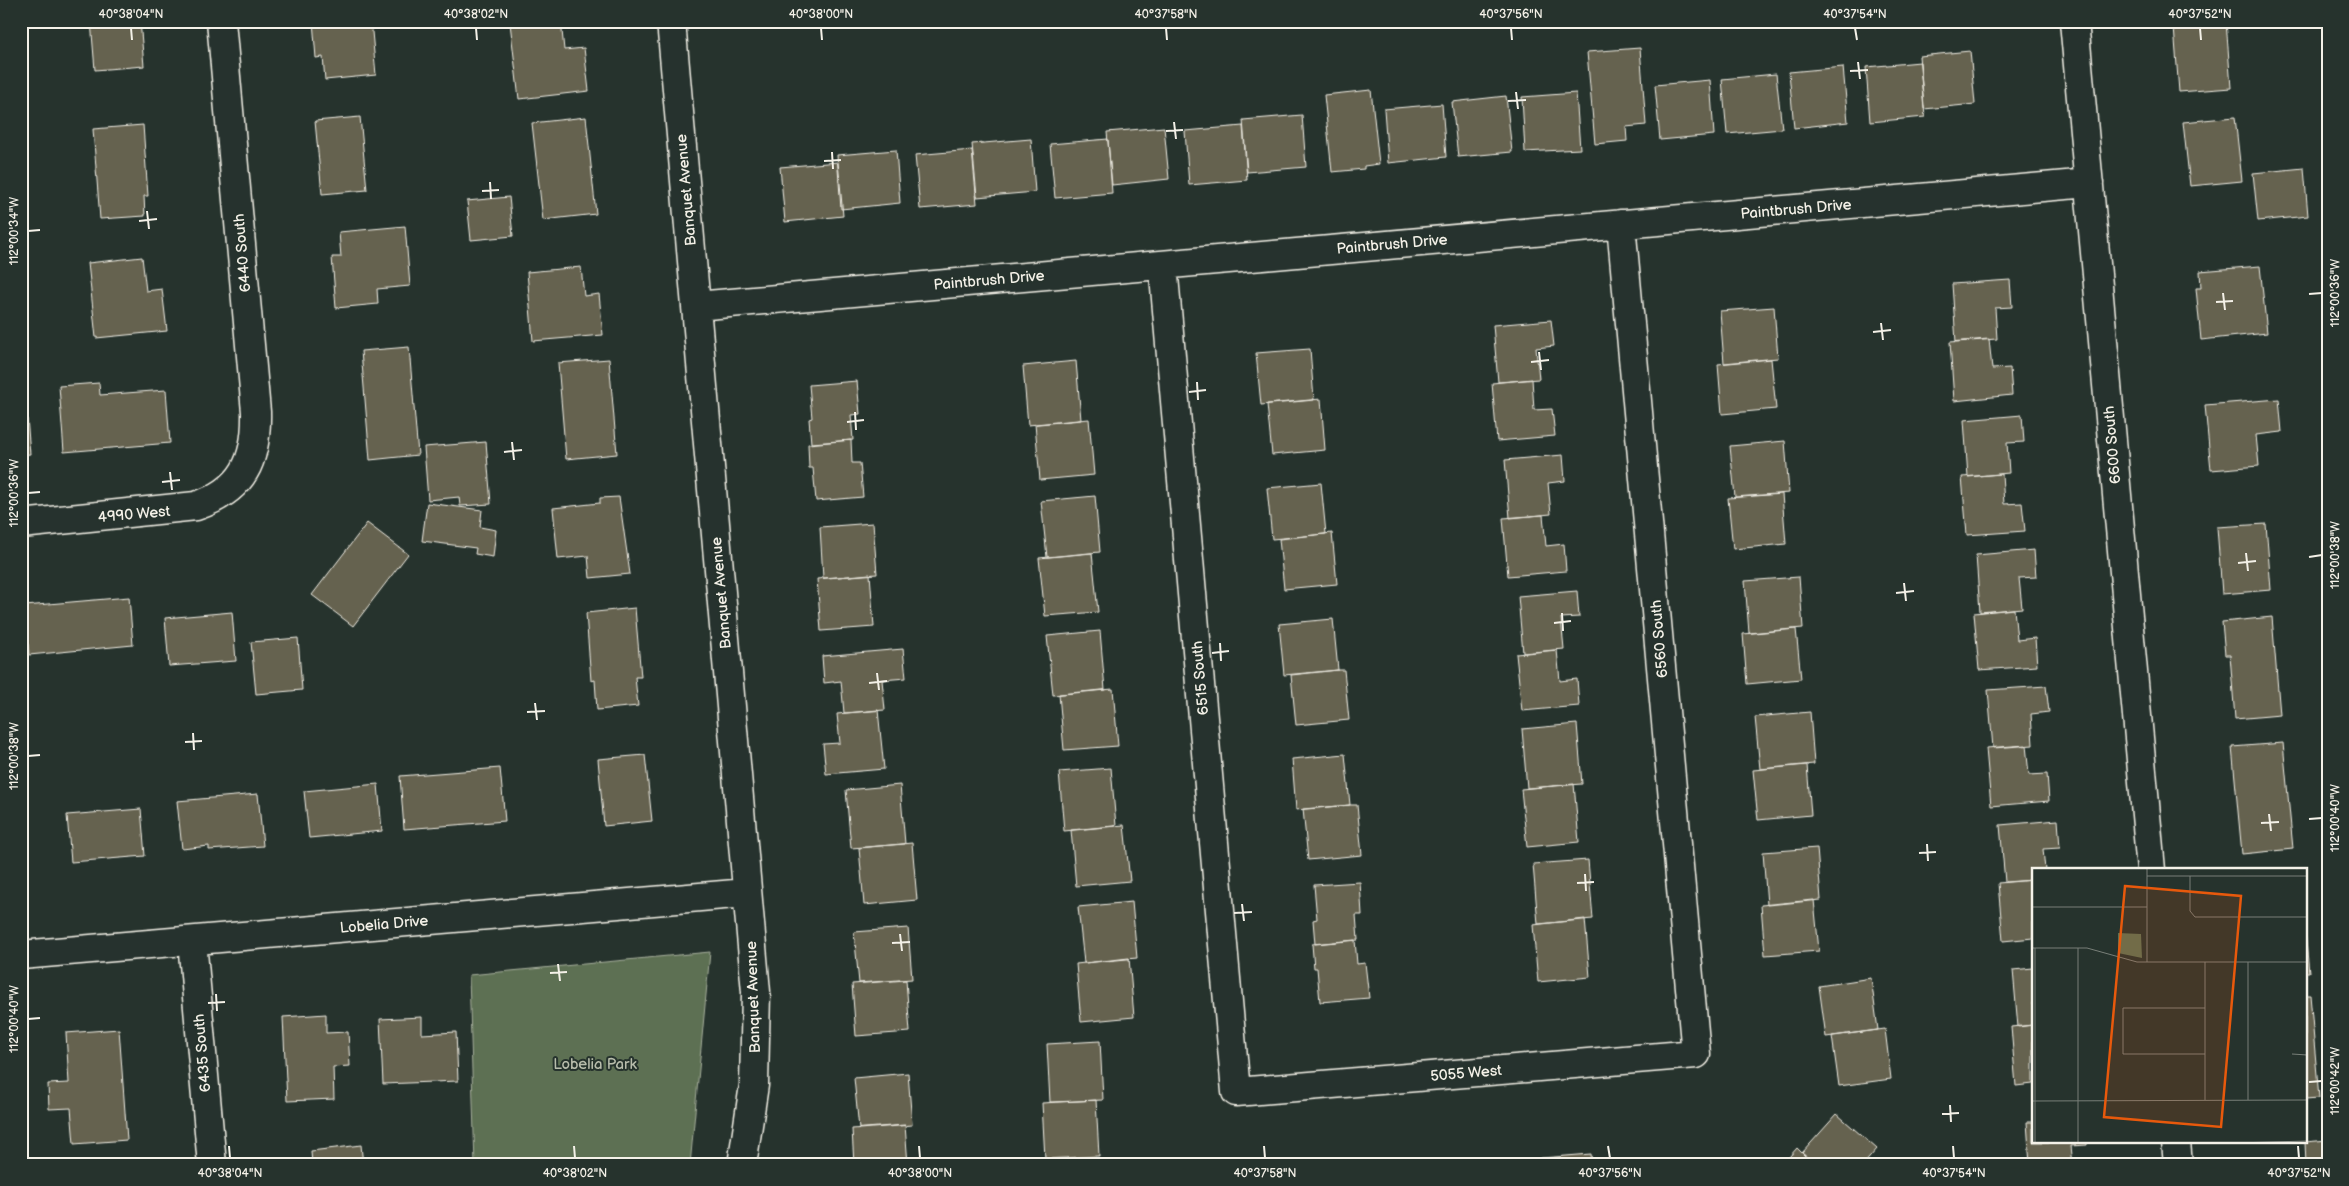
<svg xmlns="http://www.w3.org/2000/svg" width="2349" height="1186" viewBox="0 0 2349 1186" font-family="'Balsamiq Sans',sans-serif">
  <rect width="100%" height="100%" fill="#26332d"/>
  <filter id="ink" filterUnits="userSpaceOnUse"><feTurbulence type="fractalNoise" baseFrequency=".02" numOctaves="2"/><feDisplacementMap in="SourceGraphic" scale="10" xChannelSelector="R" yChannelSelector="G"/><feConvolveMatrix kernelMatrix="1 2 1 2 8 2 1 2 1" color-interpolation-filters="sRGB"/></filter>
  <g filter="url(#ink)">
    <path fill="#5d7053" stroke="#a8b09e" d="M710,952L690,1165H475L469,975Z"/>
    <path fill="#65624f" stroke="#f4f1e8" d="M91,21H140L144,66L95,70Z
      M313,21H371L376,75L325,80L323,57L316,58Z
      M529,21H561L564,50L584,48L589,91L519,99L510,23Z
      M767,21H825V22L768,27Z
      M2168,21H2226L2231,88L2179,92L2174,27L2169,28Z
      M1640,48L1646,125L1626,127L1627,141L1595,144L1587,52Z
      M1970,51L1975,104L1924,109L1919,56Z
      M1920,62L1925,117L1870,122L1866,67Z
      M1843,67L1848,122L1794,128L1789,72Z
      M1776,74L1782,129L1727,134L1722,79Z
      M1710,80L1714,135L1660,140L1655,85Z
      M1371,90L1379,164L1364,166V169L1332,172L1324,95Z
      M1576,93L1580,149L1525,152L1522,97Z
      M1506,96L1512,152L1458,157L1452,102Z
      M1442,104L1446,157L1388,163L1384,109Z
      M1302,115L1306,167L1247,172L1243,120Z
      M360,117L367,190L322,194L315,121Z
      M586,117L596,214L543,220L532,123Z
      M2235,117L2242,181L2190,186L2183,122Z
      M143,125L148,196H144L145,216L100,219L93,129Z
      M1243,126L1247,180L1189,185L1185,131Z
      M1164,127L1169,179L1112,185L1107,132Z
      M1031,139L1035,192L977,197L972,144Z
      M1108,139L1112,193L1055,198L1050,144Z
      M896,150L900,203L841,209L837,155Z
      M972,150L977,204L920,209L915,155Z
      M838,162L843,216L785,222L780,167Z
      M2304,168L2308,216L2258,221L2253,173Z
      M509,197L513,236L471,240L467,201Z
      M405,226L410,286L377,289L378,304L336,308L332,257H341L339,232Z
      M142,257L146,291L162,289L167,331L96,338L88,263Z
      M2260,266L2267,333L2201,340L2196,288H2201L2200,271Z
      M581,267L584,296L599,294L603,335L533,341L527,272Z
      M2010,280L2012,307L1995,308L1997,339L1956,342L1952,284Z
      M1774,307L1778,358L1724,363L1720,311Z
      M1551,320L1554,346L1536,348L1539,379L1498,382L1493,325Z
      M1989,339L1992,369L2010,368L2012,395L1954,401L1950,342Z
      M409,347L418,455L370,460L361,351Z
      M1310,349L1314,400L1261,405L1256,353Z
      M609,359L617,454L566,459L558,363Z
      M1771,359L1776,409L1722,414L1718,364Z
      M1076,361L1081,420L1028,425L1023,366Z
      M1532,379L1534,410L1552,409L1555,436L1497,441L1492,383Z
      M857,381L860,414L851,415L853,440L811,443L809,419L812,418L809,385Z
      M99,383L100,395L166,390L170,443L64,452L59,386Z
      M1321,399L1325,450L1272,455L1267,404Z
      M2279,399L2282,432L2256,435L2259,466L2211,470L2205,405Z
      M21,405H26L30,454L21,455Z
      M2022,415L2024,442L2007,443L2009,473L1968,477L1964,420Z
      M1089,419L1094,475L1040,480L1035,424Z
      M851,440L852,463H860L863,497L816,501L813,468H809L808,444Z
      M1785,441L1789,493L1735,497L1730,446Z
      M486,442L491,504L460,506L459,497L428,500L424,447Z
      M1563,455L1565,481L1548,483L1551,514L1510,518L1505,460Z
      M2002,474L2004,504L2022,503L2025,531L1967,535L1962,477Z
      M1321,483L1326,534L1272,539L1267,488Z
      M1782,494L1786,544L1733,549L1728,498Z
      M1095,496L1100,552L1047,557L1041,501Z
      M619,497L630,574L590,578L588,556L558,559L553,508L600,503V498Z
      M427,503L482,510L480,527L496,530L493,557L475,554L476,548L422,541Z
      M1543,515L1546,546L1564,544L1566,571L1508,576L1503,518Z
      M367,523L408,554L353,626L312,595Z
      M873,523L877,574L823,578L820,527Z
      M2266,524L2271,590L2222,594L2217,527Z
      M1332,533L1337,584L1284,589L1279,539Z
      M2034,550L2036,577L2019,578L2022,608L1980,612L1976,555Z
      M1092,553L1098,612L1045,616L1039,558Z
      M870,574L874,627L821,631L817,579Z
      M1799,577L1803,628L1749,633L1745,581Z
      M1577,591L1579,617L1561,618L1564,649L1523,653L1518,596Z
      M129,597L133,645L29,655L25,606Z
      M635,608L641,677H635L638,706L597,710L595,680L591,681L586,613Z
      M2014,609L2017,640L2035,638L2037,666L1979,670L1974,613Z
      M232,612L236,661L169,666L165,618Z
      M2272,617L2280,715L2235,719L2230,655H2225L2222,622Z
      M1333,619L1338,670L1284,675L1279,624Z
      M1796,629L1801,679L1747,684L1743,634Z
      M1100,631L1105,690L1053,695L1047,636Z
      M298,638L302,690L256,694L251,642Z
      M903,649L906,678L882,680L885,710L844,713L841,681L824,683L822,656Z
      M1557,650L1560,681L1577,679L1579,706L1522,711L1516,654Z
      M1338,670H1344L1349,720L1296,725L1291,675Z
      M2046,686L2049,712L2031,714L2033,745L1993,748L1988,690Z
      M1113,689L1118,746L1064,750L1059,694Z
      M878,710L884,769L826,774L823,744L840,743L837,714Z
      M1810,712L1814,764L1760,769L1755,717Z
      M1577,724L1582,784L1527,788L1522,729Z
      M2283,743L2293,849L2242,854L2232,747Z
      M2026,745L2029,775L2047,774L2049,801L1991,806L1986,748Z
      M1345,754L1350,805L1296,810L1292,759Z
      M645,755L652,821L604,826L598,759Z
      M1807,765L1811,815L1758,820L1753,770Z
      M500,768L505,821L404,829L400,776Z
      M1111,768L1116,826L1064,831L1059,772Z
      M378,784L382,831L309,838L304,791Z
      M1574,784L1579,842L1527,847L1521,789Z
      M900,785L905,844L851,848L846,790Z
      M258,794L263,846L209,850V846L182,849L177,801Z
      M1350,805H1357L1362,855L1308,860L1303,809Z
      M141,809L145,856L71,862L67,815Z
      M2058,820L2060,848L2043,849L2045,870H2033V880L2005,882L2000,825Z
      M1124,825L1130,881L1076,886L1071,830Z
      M912,843L917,900L864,905L859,848Z
      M1817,848L1821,900L1767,905L1763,852Z
      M1588,860L1593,919L1538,924L1533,864Z
      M2033,880V938L2003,941L1998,883Z
      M1360,882L1362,915H1356L1358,940L1315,944L1313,920L1317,919L1314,885Z
      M1814,900L1819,951L1765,955L1761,905Z
      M1132,902L1137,958L1084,963L1078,907Z
      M1585,919L1590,977L1538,982L1533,925Z
      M908,928L912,979L859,983L854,932Z
      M2305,931L2309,972H2305Z
      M1355,940L1357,964L1365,963L1369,998L1320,1002L1317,968H1314L1312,944Z
      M1129,958L1134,1017L1081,1022L1076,964Z
      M2033,968V1025L2018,1027L2013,970Z
      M1871,978L1878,1030L1826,1037L1819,986Z
      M906,980L910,1032L856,1036L852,984Z
      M2305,995H2310L2319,1098L2305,1099Z
      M326,1014V1033L348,1032L350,1066L333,1067L334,1099L287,1101L283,1017Z
      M422,1017V1034L456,1032L458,1081L383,1084L380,1019Z
      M2033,1025V1084L2016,1086L2011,1027Z
      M119,1029L127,1140L74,1144L71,1108L49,1109L48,1084L69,1083L66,1033Z
      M1885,1029L1891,1079L1839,1086L1832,1036Z
      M1100,1041L1103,1100L1050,1102L1047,1044Z
      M908,1073L912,1125L859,1129L854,1078Z
      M1096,1100L1099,1156L1045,1159L1042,1103Z
      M1837,1114L1877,1149L1863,1165H1815L1802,1153Z
      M2027,1122H2033V1142H2087V1145L2070,1146L2072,1165H2030Z
      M905,1125L908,1165H854L852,1129Z
      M2328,1140V1165H2306L2305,1142Z
      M361,1145L363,1165H312L311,1151Z
      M1797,1148L1802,1153L1815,1165H1782Z
      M1591,1154L1592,1165H1541V1158Z"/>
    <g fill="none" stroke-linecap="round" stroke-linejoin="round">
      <g stroke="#f4f1e8" stroke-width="31">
        <path id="minor" d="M671,21L756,992L754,1085L742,1165
          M2074,21L2151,870
          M1163,265L1236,1092L1696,1054L1621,224
          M696,306L2089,183
          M21,524L196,506C244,490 257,460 256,412L221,21
          M192,941L212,1165
          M21,955L747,893
          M2176,1142L2178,1165"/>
      </g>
      <use href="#minor" stroke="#26332d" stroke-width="28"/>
    </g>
  </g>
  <path fill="none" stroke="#f4f1e8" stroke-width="2" d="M131,28L132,40M476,28L477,40M821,28L822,40M1166,28L1167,40M1511,28L1512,40M1855,28L1857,40M2200,28L2201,40M1858,62L1860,79M1850,71L1868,70M1516,92L1518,109M1508,101L1526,100M1174,122L1176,139M1166,131L1183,130M832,152L833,169M824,161L841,160M490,182L491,199M482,191L499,190M147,211L149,229M139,221L157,219M28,231L40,230M2223,293L2225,310M2309,294L2322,293M2216,302L2233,301M1881,323L1883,340M1873,332L1891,330M1539,352L1541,370M1531,362L1549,360M1197,382L1198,400M1189,392L1206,390M855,412L856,430M847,422L864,420M512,442L514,460M504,452L522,450M170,472L172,490M162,482L180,480M28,493L40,492M2246,553L2248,571M2309,557L2322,555M2238,563L2256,561M1904,583L1906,601M1896,593L1914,591M1562,613L1563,631M1554,623L1571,621M1220,643L1221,661M1212,653L1229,651M877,673L879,690M869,683L887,681M535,703L537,720M527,712L545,711M193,733L194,750M185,742L202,741M28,756L40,755M2269,814L2271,831M2309,819L2322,818M2261,823L2279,822M1927,844L1928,861M1919,853L1936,852M1585,874L1586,891M1577,883L1594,882M1242,904L1244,921M1234,913L1252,912M900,934L902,951M892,943L910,942M558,964L560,981M550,973L567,972M216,994L217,1011M208,1003L225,1002M28,1019L40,1018M2309,1082L2322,1081M1950,1105L1951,1122M1942,1114L1959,1113M229,1146L230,1158M574,1146L575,1158M919,1146L920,1158M1264,1146L1265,1158M1608,1146L1610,1158M1953,1146L1954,1158M2298,1146L2299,1158"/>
  <g text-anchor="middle" stroke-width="4" stroke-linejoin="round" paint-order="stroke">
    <g font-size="15" fill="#f4f1e8" stroke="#26332d">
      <text transform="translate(686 190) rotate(-95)" y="5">Banquet Avenue</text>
      <text transform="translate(1796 209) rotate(-5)" y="5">Paintbrush Drive</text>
      <text transform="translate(1392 244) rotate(-5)" y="5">Paintbrush Drive</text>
      <text transform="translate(242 253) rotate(-95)" y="5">6440 South</text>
      <text transform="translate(989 280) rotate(-5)" y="5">Paintbrush Drive</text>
      <text transform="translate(2112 445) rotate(-95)" y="5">6600 South</text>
      <text transform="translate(134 514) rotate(-5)" y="5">4990 West</text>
      <text transform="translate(721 593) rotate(-95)" y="5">Banquet Avenue</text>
      <text transform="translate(1659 639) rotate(-95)" y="5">6560 South</text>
      <text transform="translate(1200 678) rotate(-95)" y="5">6515 South</text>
      <text transform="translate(384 924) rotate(-5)" y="5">Lobelia Drive</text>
      <text transform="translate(753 997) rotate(-92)" y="5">Banquet Avenue</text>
      <text transform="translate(202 1053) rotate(-95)" y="5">6435 South</text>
      <text transform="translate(1466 1073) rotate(-5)" y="5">5055 West</text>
    </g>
    <g font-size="15" fill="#b8bdac" stroke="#26332d">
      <text x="595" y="1069">Lobelia Park</text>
    </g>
  </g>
  <g transform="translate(2032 868)">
    <rect width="275" height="275" fill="#26332d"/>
    <path d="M86,65L109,66L110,90L86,85Z" fill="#5d7053"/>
    <path fill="none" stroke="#787f78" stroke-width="1" d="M115,8H275M158,8V43L163,49H275M0,39H115M0,80H55L105,94H275M3,80V275M46,80V275M115,94V0M173,94V232M173,140H91V186H173M260,186L275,187M216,232V94M0,233L275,232M203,275L275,273"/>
    <path fill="#e8590c" fill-opacity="0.15" stroke="#e8590c" stroke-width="2.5" d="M93,18L209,28L189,259L72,249Z"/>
    <rect width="275" height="275" fill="none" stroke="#f4f1e8" stroke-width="2.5"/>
  </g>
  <rect width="2349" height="1186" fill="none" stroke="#26332d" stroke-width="55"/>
  <rect x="28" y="28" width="2294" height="1130" fill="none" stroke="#f4f1e8" stroke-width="2"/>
  <g font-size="12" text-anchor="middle" fill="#f4f1e8">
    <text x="131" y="18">40°38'04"N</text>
    <text x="476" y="18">40°38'02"N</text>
    <text x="821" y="18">40°38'00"N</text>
    <text x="1166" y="18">40°37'58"N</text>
    <text x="1511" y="18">40°37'56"N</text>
    <text x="1855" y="18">40°37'54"N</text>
    <text x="2200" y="18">40°37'52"N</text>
    <text transform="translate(14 231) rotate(-90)" y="4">112°00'34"W</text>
    <text transform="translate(2335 293) rotate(-90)" y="4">112°00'36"W</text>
    <text transform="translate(14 493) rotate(-90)" y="4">112°00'36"W</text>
    <text transform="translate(2335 555) rotate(-90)" y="4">112°00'38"W</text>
    <text transform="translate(14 756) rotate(-90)" y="4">112°00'38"W</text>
    <text transform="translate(2335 818) rotate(-90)" y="4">112°00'40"W</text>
    <text transform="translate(14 1019) rotate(-90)" y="4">112°00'40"W</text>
    <text transform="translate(2335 1081) rotate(-90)" y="4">112°00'42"W</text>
    <text x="230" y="1177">40°38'04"N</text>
    <text x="575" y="1177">40°38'02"N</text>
    <text x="920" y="1177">40°38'00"N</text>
    <text x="1265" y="1177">40°37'58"N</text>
    <text x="1610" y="1177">40°37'56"N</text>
    <text x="1954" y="1177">40°37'54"N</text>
    <text x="2299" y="1177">40°37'52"N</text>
  </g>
</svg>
